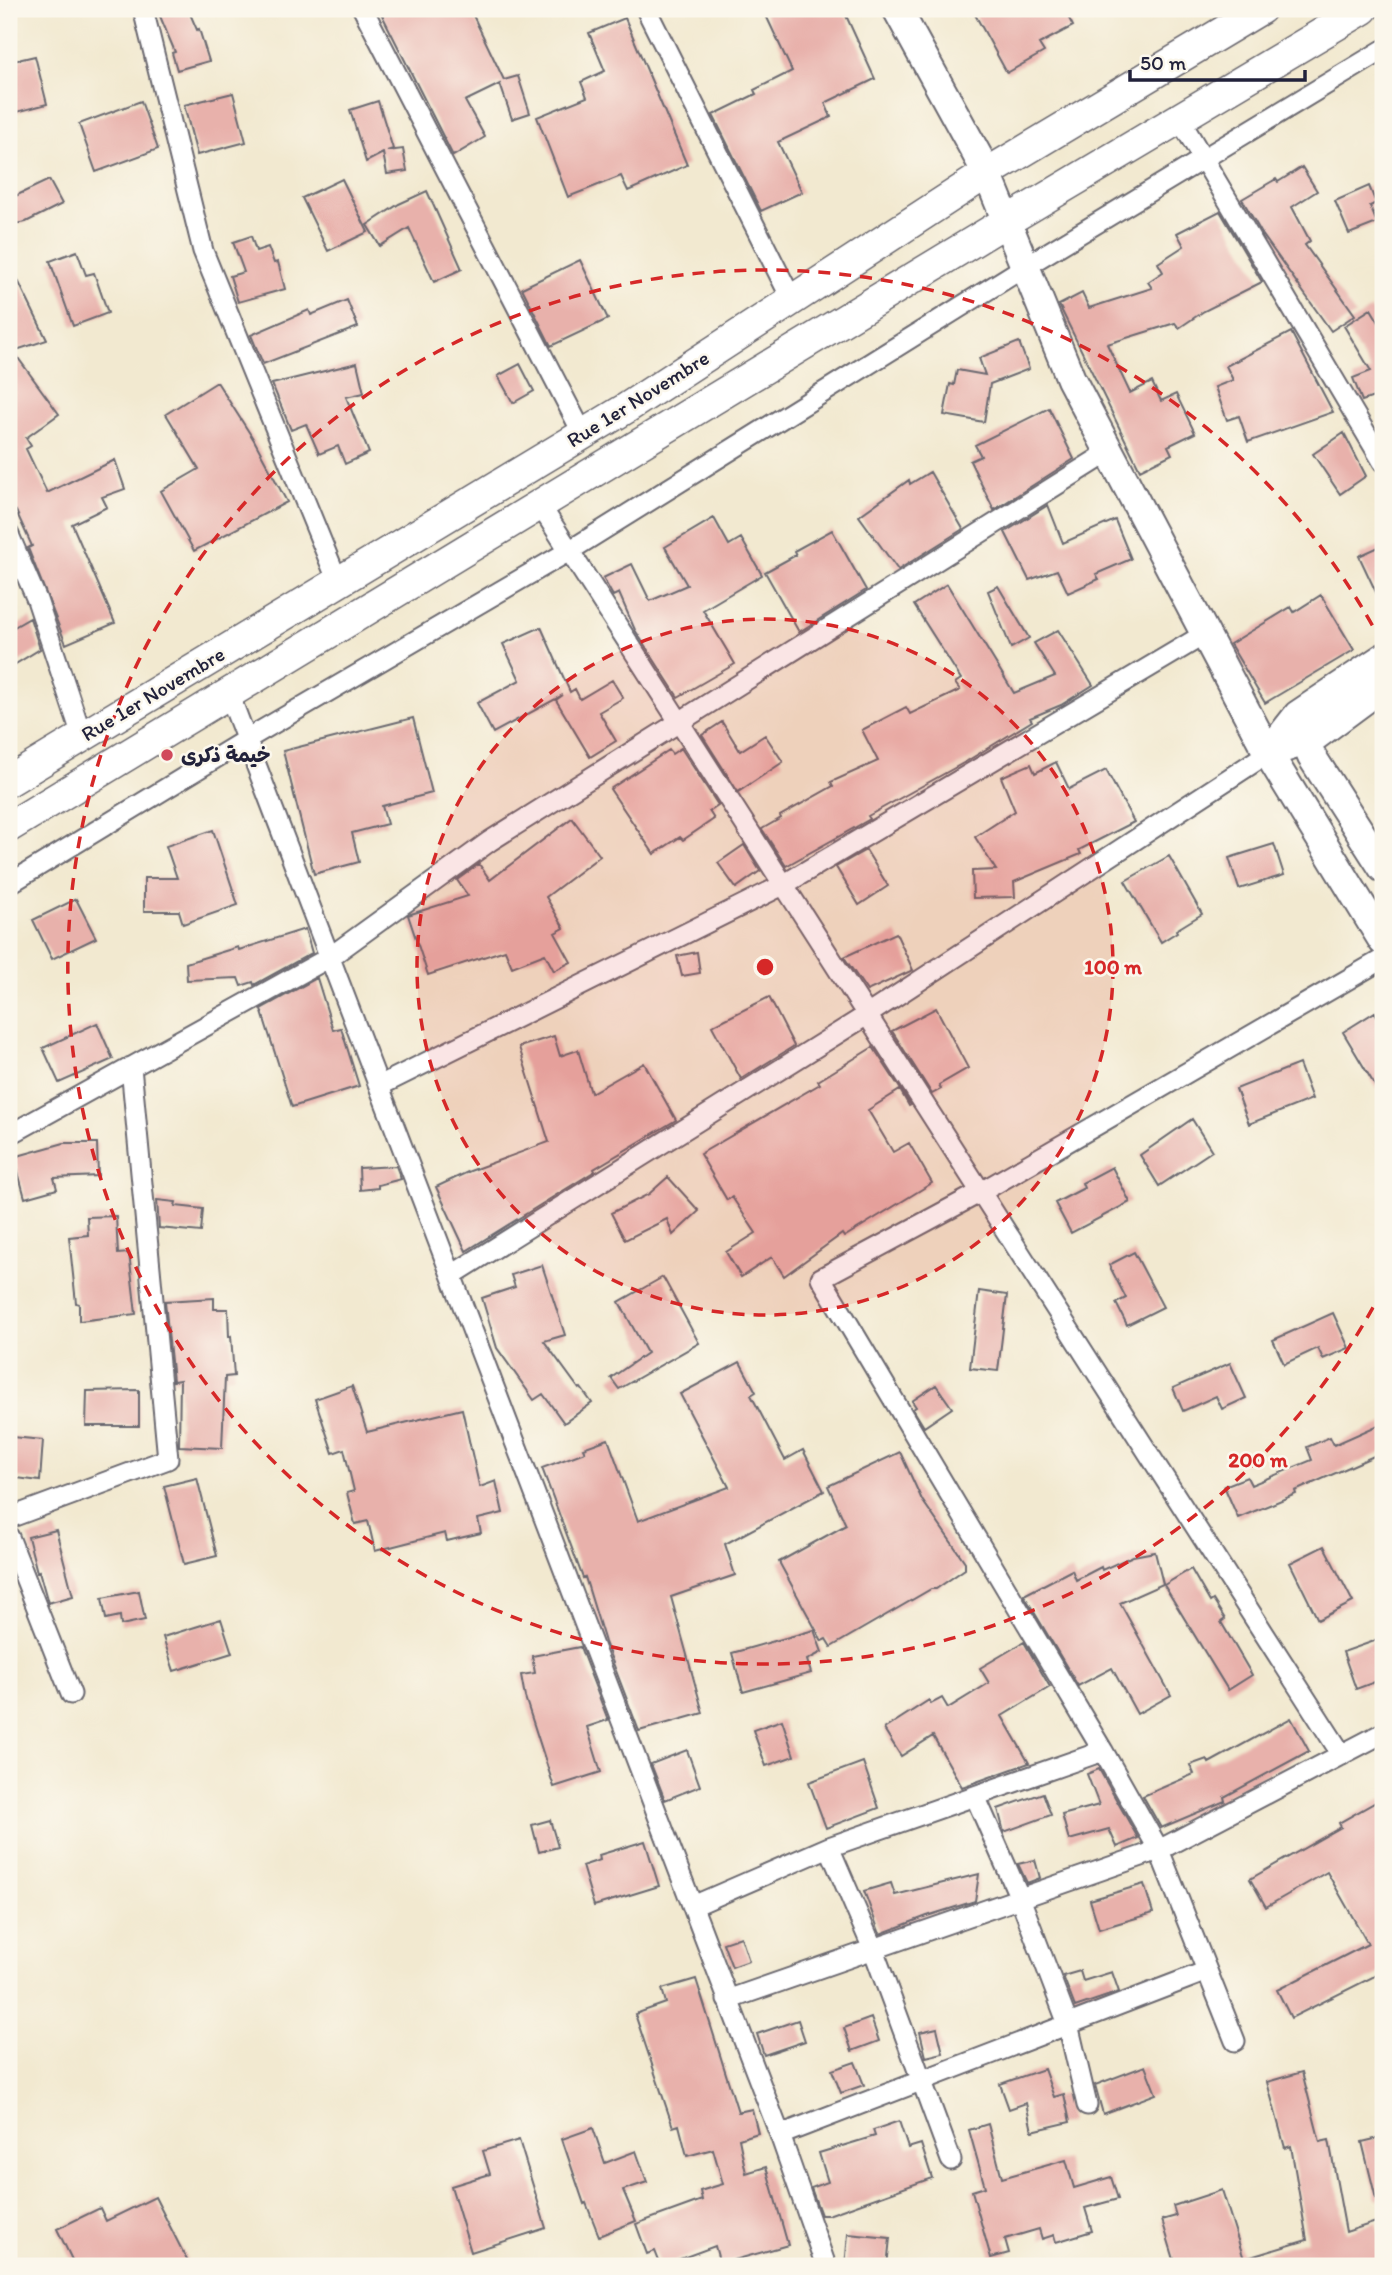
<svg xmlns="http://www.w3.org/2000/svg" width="1392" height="2275" viewBox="0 0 1392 2275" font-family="Itim,'Playpen Sans Arabic',sans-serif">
  <rect width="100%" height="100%" fill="#fbf7ec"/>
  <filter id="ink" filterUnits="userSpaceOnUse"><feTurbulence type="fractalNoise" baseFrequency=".0143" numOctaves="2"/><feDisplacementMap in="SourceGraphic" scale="14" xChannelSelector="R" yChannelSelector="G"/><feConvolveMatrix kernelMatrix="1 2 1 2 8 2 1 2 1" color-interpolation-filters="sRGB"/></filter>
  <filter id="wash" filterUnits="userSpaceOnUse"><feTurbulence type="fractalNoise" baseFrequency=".00686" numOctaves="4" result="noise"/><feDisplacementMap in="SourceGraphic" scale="28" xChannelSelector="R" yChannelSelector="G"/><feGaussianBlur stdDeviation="1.57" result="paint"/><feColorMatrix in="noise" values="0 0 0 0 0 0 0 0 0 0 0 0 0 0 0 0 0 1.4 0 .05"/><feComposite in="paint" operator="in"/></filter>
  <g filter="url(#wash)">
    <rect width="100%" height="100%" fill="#f2e9d0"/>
    <g id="blocks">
      <path fill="#e8b1ab" d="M157,9H188L197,30L199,29L209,61L177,70L172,53L175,52Z
        M379,9H470L504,80L518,76L530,113L512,119L500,84L465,101L485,137L453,156Z
        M763,9H843L875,79L825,103L831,117L778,142L802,192L761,211L713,115L756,94L754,90L792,71Z
        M972,9H1064L1073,26L1039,44L1044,52L1007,73Z
        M625,18L687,165L628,191L621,176L568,197L537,117L587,97L581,82L605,71L589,33Z
        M35,56L47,104L9,114V62Z
        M233,93L246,142L197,155L184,105Z
        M141,101L158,149L96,172L79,124Z
        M378,101L393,149L387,151L403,149L407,171L387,174L383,153L366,162L350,110Z
        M1302,167L1317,191L1292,207L1310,241L1305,245L1355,315L1331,331L1262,234L1242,199L1276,179L1278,182Z
        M342,179L368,232L328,251L302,198Z
        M49,180L62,204L26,222L9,225V199Z
        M1369,186L1376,203L1370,206L1377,223L1349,234L1335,201Z
        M427,191L462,269L434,282L409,228L380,246L367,225L399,204Z
        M1220,211L1262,282L1204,311L1179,328L1175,323L1107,344L1130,393L1152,382L1161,401L1176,394L1195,433L1168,446L1172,454L1140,470L1059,305L1082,293L1089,308L1152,288L1148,282L1163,272L1158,263L1184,246L1177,233Z
        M251,236L256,251L268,247L274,263L278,262L285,289L238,302L230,276L244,272L233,242Z
        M77,251L86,275L94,273L108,313L73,326L50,261Z
        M580,260L608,319L551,346L522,288Z
        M9,262L47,340L13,351L59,414L26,438L31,446L26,449L47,493L115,460L125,489L102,497L107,507L72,524L115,623L66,644L28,548L32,546L16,511L9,515Z
        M347,300L358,327L263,364L251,335L309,310L311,315Z
        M1371,309L1383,329V394L1362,401L1353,378L1371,371L1344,326Z
        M1291,332L1333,412L1248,442L1239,416L1227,420L1215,387L1233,380L1226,366Z
        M1019,342L1029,369L990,384L984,422L944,415L950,384L954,385L957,370L985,375L979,358Z
        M357,363L364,393L346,397L369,453L345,464L338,446L319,454L306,424L291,430L272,384Z
        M520,364L534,391L513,403L498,376Z
        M217,382L254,440L287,502L194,551L161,491L199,469L166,414Z
        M1049,408L1074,459L994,510L970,461L981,456L975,445Z
        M1344,433L1366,476L1340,494L1313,454Z
        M930,472L963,529L898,570L859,516L909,480L910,484Z
        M1048,505L1063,543L1115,520L1131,559L1096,574L1099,579L1068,593L1057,570L1029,580L1005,532Z
        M714,518L729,545L741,538L762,575L703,610L735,664L678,697L635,630L619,593L613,596L603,578L632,564L650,601L687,585L665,547Z
        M832,530L866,590L799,632L765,572L796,555L794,551Z
        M1383,545V607L1359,556Z
        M947,584L1014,693L1055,676L1034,643L1058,630L1093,685L1061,705L1030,718L1032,721L967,761L868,816L870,819L786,866L762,829L781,818L780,816L833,786L831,782L878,761L862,730L906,707L910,714L960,690L955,683L961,679L914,605Z
        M998,586L1029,638L1011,648L988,591Z
        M1321,595L1354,650L1265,703L1230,644L1291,607L1294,612Z
        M30,618L40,649L9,668V630Z
        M541,627L570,692L575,689L580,699L612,680L623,698L599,712L616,741L590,757L556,700L563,695L493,733L477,703L520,680L503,644Z
        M413,718L432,793L382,806L387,824L352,833L359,862L314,874L283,751Z
        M722,722L740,751L765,735L783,762L738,792L702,735Z
        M681,748L718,805L709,811L714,819L683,840L680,837L654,854L610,789L669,750L672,754Z
        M1056,762L1069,789L1106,770L1134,822L1079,850L1081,854L1014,882L1015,897L973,898L972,871L996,870L975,837L1015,811L1001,777L1031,764L1035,773Z
        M572,818L600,856L546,897L564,928L555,933L571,962L554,971L545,954L512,967L505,950L428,975L408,915L468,896L457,880L479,864L490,880Z
        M213,830L238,905L183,924L179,911H144V878H177L166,846Z
        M1274,844L1284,875L1239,889L1229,858Z
        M744,845L760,871L736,888L718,863Z
        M866,850L888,886L859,905L836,867Z
        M1169,856L1202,914L1176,930L1177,932L1161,942L1125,881Z
        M76,899L96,938L52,959L33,920Z
        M305,929L312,953L254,985L253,982L241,986L238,978L187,980L186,963L238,947L239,950Z
        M896,933L913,970L867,991L844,957Z
        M697,952L700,973L682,976L677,956Z
        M317,978L333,1030L341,1028L359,1086L292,1107L261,1009Z
        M769,997L794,1046L741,1079L712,1026Z
        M936,1008L968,1068L939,1085L941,1089L932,1094L892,1031Z
        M1375,1012L1383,1027V1099L1343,1032Z
        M97,1023L113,1059L59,1083L43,1048Z
        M554,1036L560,1056L578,1050L591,1093L644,1063L676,1120L594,1169L595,1171L466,1251L436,1187L470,1171L549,1142L519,1047Z
        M873,1047L911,1105L909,1106L900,1090L868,1110L893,1152L909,1143L932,1183L844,1237L842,1234L784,1276L772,1257L741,1277L726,1252L756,1233L732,1197L727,1200L700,1154L820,1084L818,1081Z
        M1299,1064L1312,1099L1249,1124L1236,1089Z
        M1192,1119L1212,1151L1159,1186L1140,1155Z
        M64,1143H97L98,1176L54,1178L57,1189L25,1198L14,1157Z
        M396,1166L401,1179L378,1185V1188L360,1190L359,1168Z
        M1112,1167L1130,1202L1071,1233L1055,1203L1084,1188L1082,1183Z
        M668,1177L699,1211L673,1235L667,1219L625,1240L611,1213L649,1194Z
        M157,1200L176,1202L175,1206L203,1209L201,1232L159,1228Z
        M116,1216L118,1254L129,1253L136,1314L79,1321V1304L76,1303L69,1237L88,1235L87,1217Z
        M1134,1252L1163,1307L1127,1325L1116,1303L1126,1298L1109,1265Z
        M542,1265L565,1335L544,1341L579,1389L581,1388L592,1403L564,1423L543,1394L534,1400L497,1348L482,1298L515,1287L511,1275Z
        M663,1277L699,1343L619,1389L611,1378L647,1353L619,1302Z
        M979,1291L1007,1295L998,1371L970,1368Z
        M214,1298V1309H228L229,1337L231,1336L234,1376L225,1377L222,1448L179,1446L180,1380L173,1381L165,1301Z
        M1333,1313L1349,1348L1323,1359L1318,1348L1284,1364L1273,1340Z
        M740,1362L756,1392L751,1395L785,1460L803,1450L824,1491L725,1544L735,1575L671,1597L703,1713L639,1731L605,1642L585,1577L583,1578L542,1468L585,1452L583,1448L608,1439L638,1521L729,1487L680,1394Z
        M1230,1363L1246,1398L1222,1409L1216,1396L1183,1411L1173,1388Z
        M936,1385L952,1408L924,1427L913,1409L916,1407L912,1401Z
        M352,1386L367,1432L462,1409L479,1485L480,1487L496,1481L503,1513L478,1519L481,1533L447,1541L445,1533L375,1551L368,1521L355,1524L347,1493L354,1491L344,1449L333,1453L315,1399Z
        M139,1390V1426H86L87,1391Z
        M1383,1423V1452L1295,1491L1296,1494L1238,1518L1224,1486L1247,1477L1251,1485L1312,1460L1307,1447L1330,1437L1334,1445Z
        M12,1437L43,1440L40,1481L9,1477Z
        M900,1452L922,1500L965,1562V1569L936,1589H931L831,1647L826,1639L822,1641L779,1562L846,1525L828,1486Z
        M197,1478L217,1556L184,1564L164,1486Z
        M56,1530L73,1596L48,1603L39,1571L37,1572L28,1537Z
        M1324,1546L1353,1602L1318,1620L1290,1563Z
        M1155,1552L1163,1584L1120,1603L1171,1695L1137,1714L1112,1668L1078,1686L1024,1595L1072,1570L1076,1580L1101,1567L1102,1570L1133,1556Z
        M1191,1569L1210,1602L1213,1600L1225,1619L1221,1622L1252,1675L1228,1690L1164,1585Z
        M139,1591L145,1620L121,1625L120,1616L106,1619L102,1598Z
        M221,1619L232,1653L174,1671L163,1637Z
        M814,1630L822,1652L807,1660L811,1673L743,1692L732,1653Z
        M1383,1638V1679L1356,1689L1343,1652Z
        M1024,1642L1050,1687L1002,1716L1029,1763L962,1787L933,1736L901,1756L884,1729L929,1700L931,1704L942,1698L948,1708L989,1683L980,1668Z
        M580,1647L608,1720L587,1727L601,1772L554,1787L525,1697L521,1675L535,1673L532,1656Z
        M1291,1718L1309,1751L1224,1797L1225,1801L1161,1828L1143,1796L1194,1774L1190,1765L1207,1759L1209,1763Z
        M782,1720L794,1756L766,1766L753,1730Z
        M687,1750L700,1786L665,1800L651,1764Z
        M863,1762L879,1808L826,1828L809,1782Z
        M1099,1769L1138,1838L1117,1847L1109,1829L1069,1840L1062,1815L1099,1805L1087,1774Z
        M1043,1793L1051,1815L1004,1832L998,1809Z
        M1383,1798V1972L1291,2018L1277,1990L1368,1944L1327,1872L1266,1907L1250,1879L1341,1827L1339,1823Z
        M550,1820L558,1847L539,1852L532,1825Z
        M645,1841L659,1886L594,1906L582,1866L600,1860L599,1855Z
        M1035,1860L1040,1878L1027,1883L1018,1864Z
        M979,1874L975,1901L927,1916L880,1934L864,1891L891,1883L895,1895Z
        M1144,1884L1153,1913L1099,1929L1090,1900Z
        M741,1937L749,1961L732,1967L723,1943Z
        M1080,1971L1083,1981L1112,1972L1119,1992L1075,2007L1063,1976Z
        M696,1979L738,2112L752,2109L758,2133L739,2139L746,2173L766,2167L788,2245L720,2264L715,2246L661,2266L655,2251L647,2254L636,2224L702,2200L700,2191L723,2184L713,2149L687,2156L679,2125L673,2127L635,2014L666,2003L662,1989Z
        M871,2018L879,2041L852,2051L844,2028Z
        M798,2020L805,2041L764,2055L757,2034Z
        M937,2028L943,2053L926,2057L920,2032Z
        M855,2062L864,2085L841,2093L832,2070Z
        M1145,2066L1156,2094L1103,2114L1095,2085Z
        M1044,2069L1054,2097L1064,2094L1070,2122L1032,2131L1026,2103L1009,2109L1000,2084Z
        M1302,2072L1320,2142L1329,2140L1346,2232L1376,2222L1383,2246V2260L1363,2266H1176L1162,2220L1176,2216L1173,2206L1222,2190L1244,2259L1307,2240L1291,2146L1285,2148L1267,2082Z
        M899,2121L908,2148L921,2144L932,2178L828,2215H821L811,2188L828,2182L819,2153L875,2136L873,2130Z
        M988,2124L1002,2178L1066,2160L1074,2188L1111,2177L1118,2199L1085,2208L1092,2231L1056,2242L1054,2235L1042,2239L1039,2229L1005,2239L1009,2253L991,2258L972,2191L985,2187L969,2130Z
        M593,2128L605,2163L636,2151L647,2182L623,2190L636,2221L599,2236L586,2203L584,2204L562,2139Z
        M1383,2137V2198L1376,2199L1362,2142Z
        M519,2140L546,2228L471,2252L451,2186L490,2174L483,2151Z
        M155,2197L190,2266H75L57,2229L100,2208L106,2221Z
        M848,2234L890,2238L887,2266H845Z"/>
    </g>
  </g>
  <g filter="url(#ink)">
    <use href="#blocks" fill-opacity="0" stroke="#6b686f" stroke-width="2"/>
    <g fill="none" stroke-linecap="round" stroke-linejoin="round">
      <g stroke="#6b686f" stroke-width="23">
        <path id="street" d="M143,9L203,251L338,582
          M363,9L583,434
          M646,9L792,300
          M1179,118L1383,462
          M540,505L1342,1755
          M9,535L37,600L82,736
          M229,694L780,2135L826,2266
          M9,884L247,739L569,551L1026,266L1383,50
          M379,1086L783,885L1205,634
          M9,1135L330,957L490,841L1109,452
          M452,1275L867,1015L1268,753
          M9,1518L168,1459L131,1067
          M9,1537L71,1694
          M1103,1751L821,1278L981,1192L1383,959
          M975,1796L1020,1898L1068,2024L1087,2105
          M829,1847L873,1949L951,2160
          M693,1906L829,1847L1103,1751L1159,1850L1235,2041
          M727,2000L1159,1850L1383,1733
          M780,2135L1207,1971"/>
      </g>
      <g stroke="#6b686f" stroke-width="32">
        <path id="secondary" d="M897,9L987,173L1071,379L1268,753L1383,941
          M1383,658L1298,715L1268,753L1310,740L1383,686
          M1299,726L1312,757L1383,868"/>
      </g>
      <g stroke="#6b686f" stroke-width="33">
        <path id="primary" d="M9,781L625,409L987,173L1261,9
          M9,827L1007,221L1363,9"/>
      </g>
      <use href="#street" stroke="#fff" stroke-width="19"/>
      <use href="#secondary" stroke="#fff" stroke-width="28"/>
      <use href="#primary" stroke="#fff" stroke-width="30"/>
    </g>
  </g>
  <circle cx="765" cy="967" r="348" fill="#d62828" fill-opacity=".12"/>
  <g fill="none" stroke="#d62828" stroke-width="3.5" stroke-dasharray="12 9">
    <circle cx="765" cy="967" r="348"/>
    <path d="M1383 1289A697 697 0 1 1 1383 645"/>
  </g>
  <circle fill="#d1495b" stroke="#fbf7ec" stroke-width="2.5" cx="167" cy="755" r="7"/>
  <g text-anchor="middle" stroke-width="5" stroke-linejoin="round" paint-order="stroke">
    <g font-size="21" fill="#22223b" stroke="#fbf7ec">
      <text transform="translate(638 399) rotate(-32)" y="7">Rue 1er Novembre</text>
      <text transform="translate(153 694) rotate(-31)" y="7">Rue 1er Novembre</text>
    </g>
    <g font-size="21" font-weight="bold" fill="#22223b" stroke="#fbf7ec" text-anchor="start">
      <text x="181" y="762">خيمة ذكرى</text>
    </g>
  </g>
  <circle cx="765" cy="967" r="10" fill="#d62828" stroke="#fbf7ec" stroke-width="3.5"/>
  <g font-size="21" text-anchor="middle" font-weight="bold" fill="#d62828" stroke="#fbf7ec" stroke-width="5" stroke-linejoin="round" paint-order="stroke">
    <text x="1113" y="974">100 m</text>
    <text x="1258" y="1467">200 m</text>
  </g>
  <rect width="1392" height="2275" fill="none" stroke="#fbf7ec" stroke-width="35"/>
  <path d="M1130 70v10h175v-10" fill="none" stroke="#22223b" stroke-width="3.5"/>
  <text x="1140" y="70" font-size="21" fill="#22223b" stroke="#fbf7ec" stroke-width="5" paint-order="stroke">50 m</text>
</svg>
